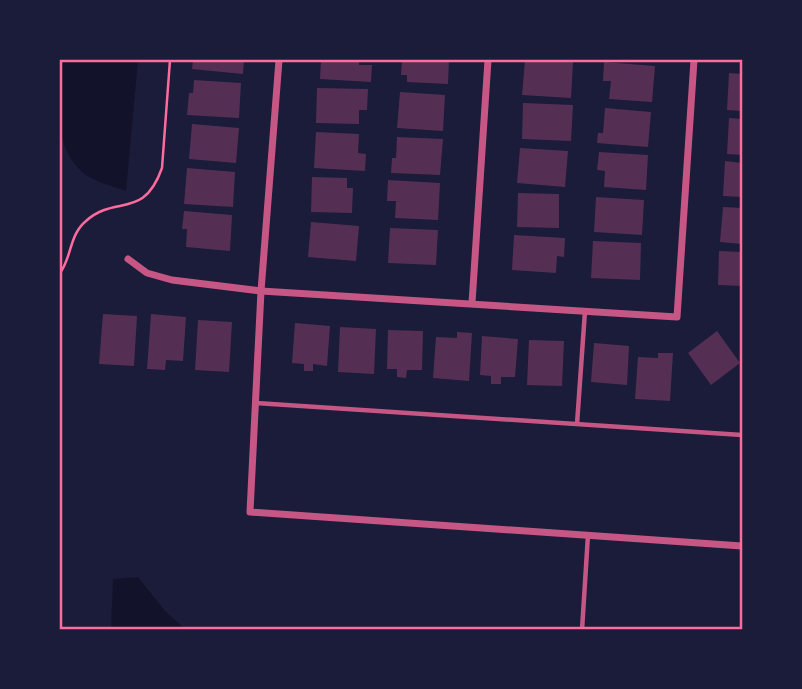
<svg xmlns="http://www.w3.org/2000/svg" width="802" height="689" viewBox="0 0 802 689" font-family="Cabin,sans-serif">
  <rect width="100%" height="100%" fill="#1b1b3a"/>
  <path fill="#12122b" d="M60,60H138L126,191C113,186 91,181 81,171C51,143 60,96 60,60Z
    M138,577L165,611L185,629H111L113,579Z"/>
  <path fill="#542f53" d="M193,60H244L243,74L192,69Z
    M321,60H359V65H372L371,82L320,79Z
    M402,60H449L448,84L407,82V75H401Z
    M525,60L573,62L571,98L522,95Z
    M604,62L655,66L652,102L609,99L611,81H603Z
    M729,73L742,74V111L727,110Z
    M194,80L241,83L239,118L187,115L189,93H193Z
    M317,88L368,89L367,110H359V124L316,123Z
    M400,92L445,95L443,131L397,128Z
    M523,103L573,105L571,141L522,139Z
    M605,108L651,112L648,147L597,143L598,133H603Z
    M729,118L742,119V155L727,154Z
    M192,124L239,128L236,163L189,159Z
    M316,132L359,134L358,153L366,154L365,171L314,168Z
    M397,137L443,139L440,175L391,173L392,158H396Z
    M520,148L568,151L565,187L517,183Z
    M599,152L648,155L646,190L604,187L605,171L597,170Z
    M725,161L742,163V197L723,196Z
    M187,168L235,172L233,207L184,204Z
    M312,177L347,178V188H353L352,213L311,212Z
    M388,180L440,183L438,220L395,218L396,201H387Z
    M518,193L559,194V228L517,227Z
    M596,197L644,200L642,235L594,232Z
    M723,207L742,208V244L720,242Z
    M184,211L232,215L230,251L186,247L187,229H182Z
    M311,222L359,226L356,261L308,257Z
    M390,228L438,230L436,265L388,263Z
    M514,235L565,238L564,257L557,256L556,273L512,270Z
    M593,241L641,243L640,280L591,278Z
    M719,251L742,252V286L718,285Z
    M103,314L137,316L134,366L99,364Z
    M151,314L186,317L183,361L166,360L165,370L147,369Z
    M198,320L232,322L229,372L195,370Z
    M295,323L330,326L327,366L313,364V371H304V364L292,363Z
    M340,327L376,329L374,374L338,372Z
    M388,330L423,331L422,370H407L406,378L397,377V369H387Z
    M717,331L740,363L711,385L688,353Z
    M457,332L472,333L469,381L433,378L436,337L457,338Z
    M482,336L518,339L515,377H501V384H491V376L480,375Z
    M529,340L564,341L562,386L527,385Z
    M594,343L629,346L627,385L591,382Z
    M658,353H673L670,401L635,399L638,357L658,358Z"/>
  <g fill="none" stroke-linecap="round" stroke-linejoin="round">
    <path stroke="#ff6b9d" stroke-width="2.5" d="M60,273C72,257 69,235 86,221C116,194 143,221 162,168L170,60"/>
    <path stroke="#c65784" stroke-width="4.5" d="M256,403L742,435
      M577,424L585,311
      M582,630L588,535"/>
    <path stroke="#c65784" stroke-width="7" d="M279,60L261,291L250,512L742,546
      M128,259L147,273L172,280L261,291L677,317L694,60
      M472,303L488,60"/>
  </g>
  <rect width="802" height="689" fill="none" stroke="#1b1b3a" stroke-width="122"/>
  <rect x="61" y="61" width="680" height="567" fill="none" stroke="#ff6b9d" stroke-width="2.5"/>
</svg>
